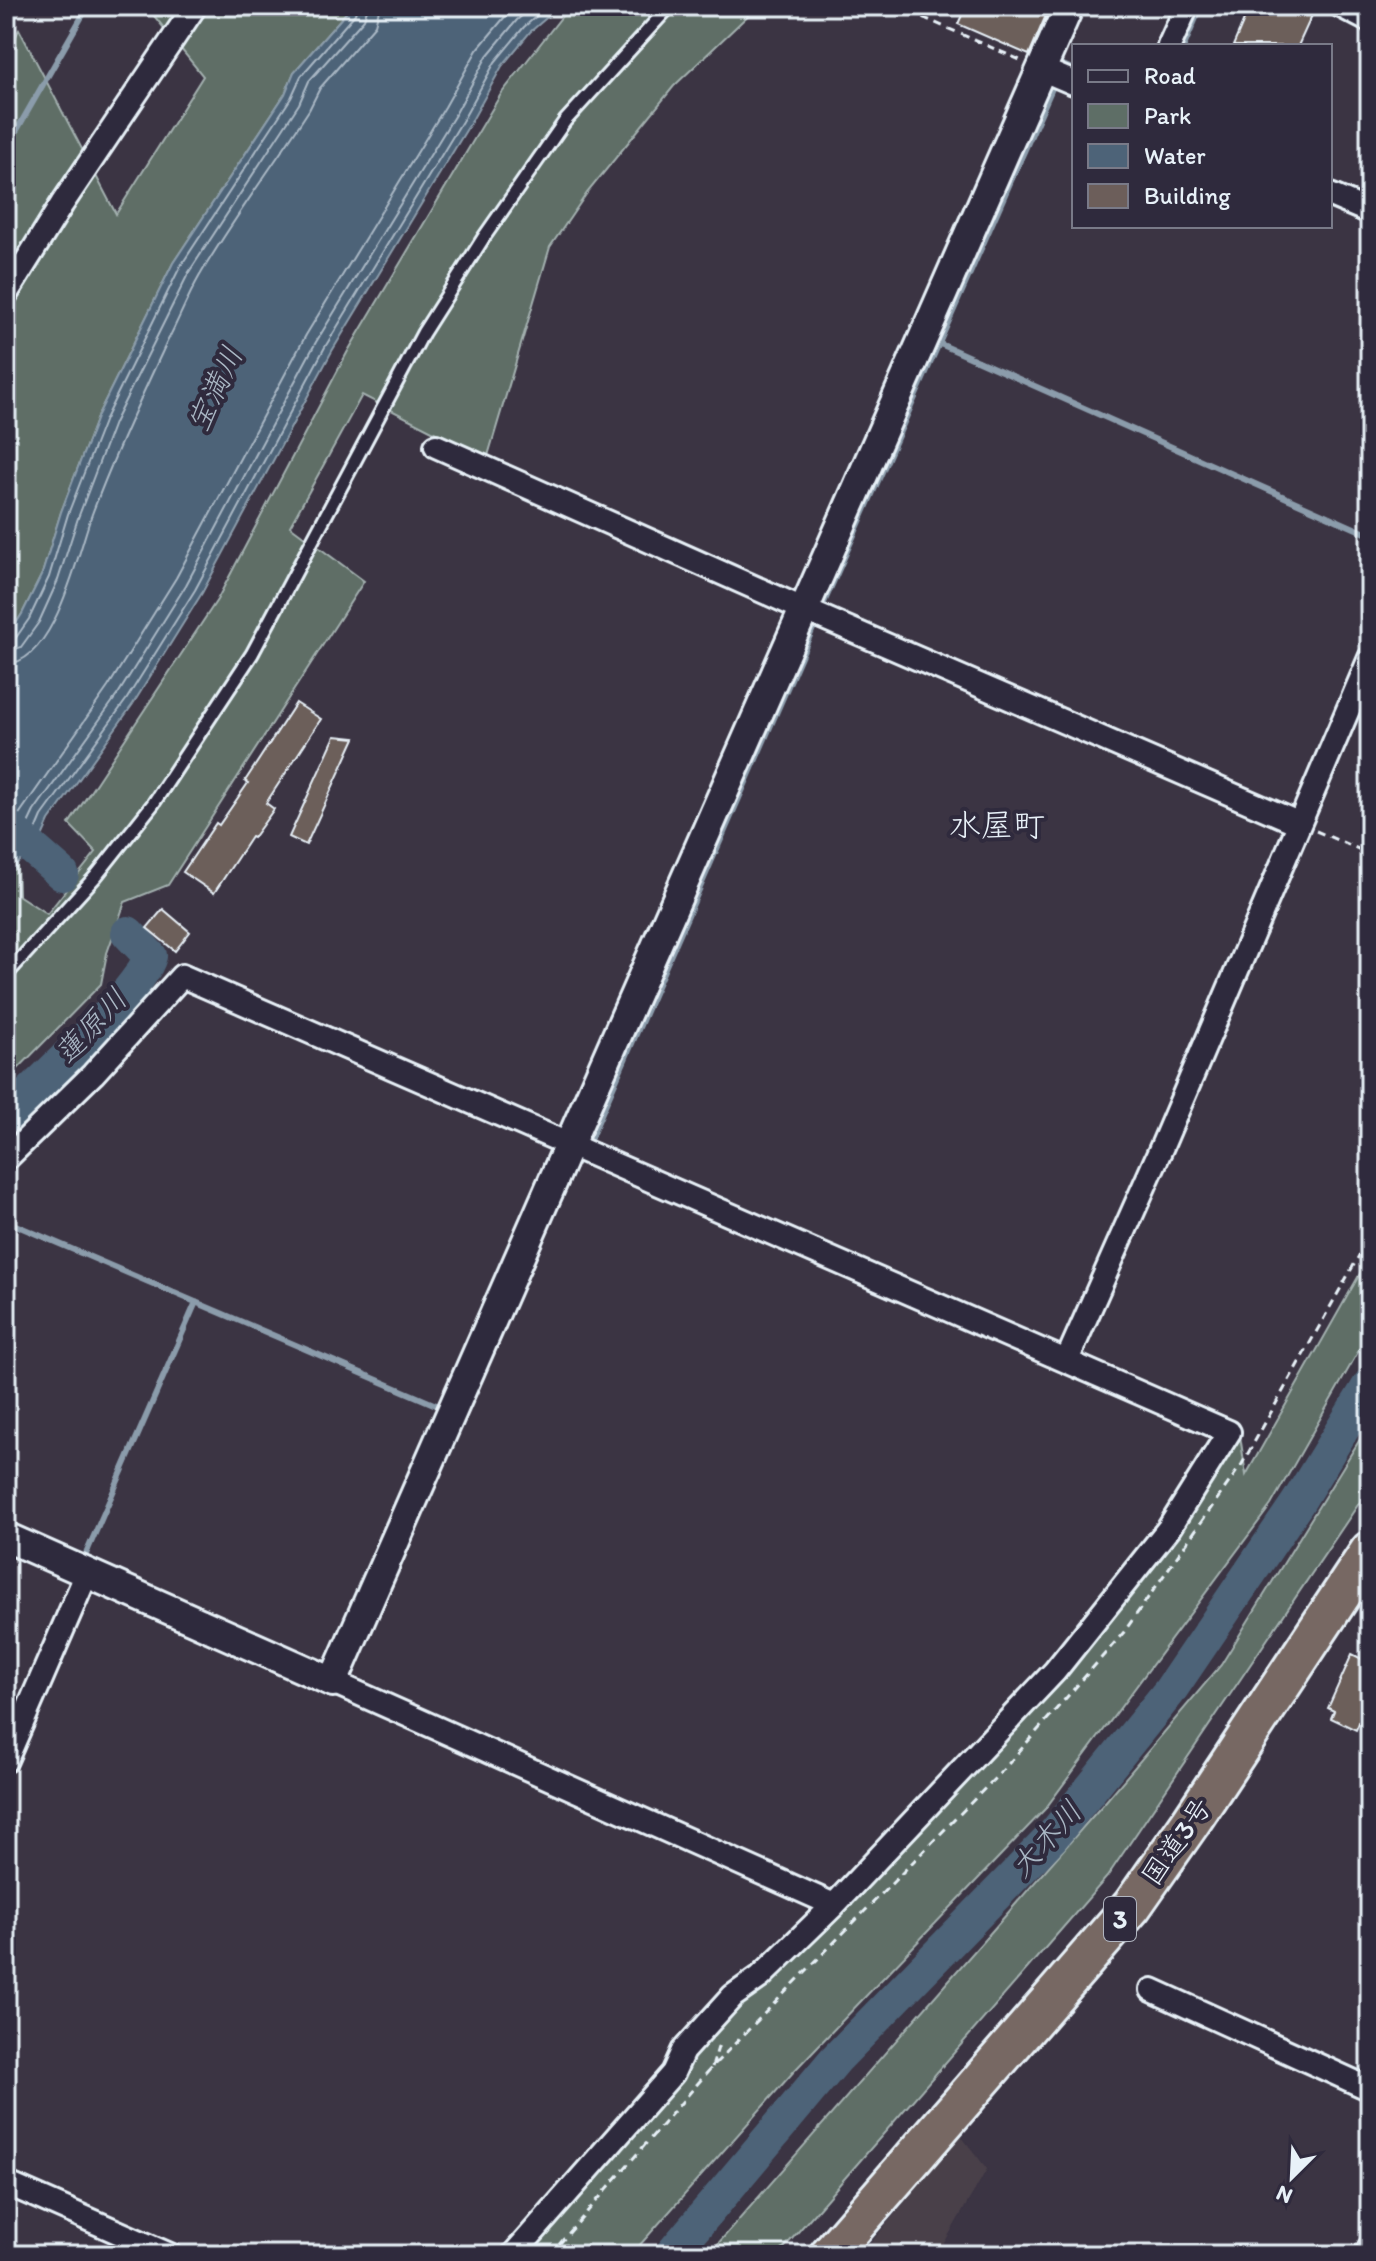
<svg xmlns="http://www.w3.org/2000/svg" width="1376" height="2261" viewBox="0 0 1376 2261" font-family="Itim,'Klee One',sans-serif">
  <rect width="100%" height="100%" fill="#3b3443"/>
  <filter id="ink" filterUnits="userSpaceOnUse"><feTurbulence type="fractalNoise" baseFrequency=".0125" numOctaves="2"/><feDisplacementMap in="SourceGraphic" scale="16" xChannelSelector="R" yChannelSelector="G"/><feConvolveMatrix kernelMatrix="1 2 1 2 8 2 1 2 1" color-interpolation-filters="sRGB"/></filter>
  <g filter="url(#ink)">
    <path fill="#4a414a" d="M957,2131L987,2169L937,2255H861L917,2187L914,2179Z"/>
    <path fill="#5e6e66" stroke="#a3b0af" stroke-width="2" d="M146,6H352L294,72L285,94L173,263L98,415L61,512L42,574L22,614L6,639V60L19,29L116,214L203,76Z
      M570,6H758L674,86L587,193L550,247L487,459L362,395L290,526L364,581L168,885L125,902L107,953L101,984L6,1081V876L17,865L18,895L47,914L96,852L69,824L217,600L348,351L501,94Z
      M1370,1256V1331L1271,1505L1045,1809L796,2069L631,2255H523L702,2043L836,1910L1170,1537L1239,1429L1246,1475Z
      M1370,1423V1487L1107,1877L778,2255H708L1106,1801L1221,1665Z"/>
    <path fill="#4d6378" stroke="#8b9cab" stroke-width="2" d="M352,6H560L530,32L502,66L471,122L332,351L202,593L133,704L49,821L41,839L6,876V639L22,614L42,574L61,512L98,415L173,263L285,94L294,72Z"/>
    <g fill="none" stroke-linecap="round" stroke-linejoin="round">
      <path stroke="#aab8c5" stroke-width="2" d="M6,642L15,639L29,619L49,577L68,514L105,419L180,267L291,98L301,76L355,14L357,6
        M6,652L21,647L39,622L58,580L78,518L114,423L189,272L299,104L309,81L364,19L368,6
        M6,664C55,663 78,552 92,514C114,455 140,399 167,342C178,321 187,298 199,277C232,220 273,166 309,110L320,88L375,25L380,6
        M6,833L108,687L176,578L306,335L445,107L477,50L514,6
        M6,850L25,830L34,811L118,694L186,585L316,342L456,113L487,56L517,20L533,6
        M6,864L34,835L42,816L126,700L195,590L325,347L464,118L495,62L524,27L548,6"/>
      <path stroke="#8b9cab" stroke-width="6" d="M1184,46L1201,6
        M1063,65L1074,70
        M6,149L88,6
        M938,343L1370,535
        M823,605L1053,86
        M150,956L157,949
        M589,1142L815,624
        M6,1221L443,1408
        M86,1554L196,1302"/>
      <path stroke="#4d6378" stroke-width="34" d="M6,825L62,874
        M6,1116C36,1086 141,991 150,956L128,933
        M671,2255L835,2060L1051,1838L1169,1692L1298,1502L1370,1384"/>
    </g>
    <path fill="#6c5e5a" stroke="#e8f1f8" stroke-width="2" d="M966,6H1050L1029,55L958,24Z
      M1250,6H1296L1313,13L1298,46H1233Z
      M296,703L321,719L266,803L274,809L253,838L251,837L214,893L183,872L216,823L219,825L248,783L245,781Z
      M335,736L355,738L306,845L289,837Z
      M163,909L190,932L175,951L147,928Z
      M1352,1654L1370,1663V1698L1356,1730L1331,1718L1334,1711L1328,1708Z"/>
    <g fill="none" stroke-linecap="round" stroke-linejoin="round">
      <g stroke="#e8f1f8" stroke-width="17">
        <path id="service" d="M6,975L96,876L153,804L252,654L423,333L484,237L565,121L670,6"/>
      </g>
      <g stroke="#e8f1f8" stroke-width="28">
        <path id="minor" d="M1341,6L1370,21
          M1169,46L1187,6
          M1041,69L1074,83
          M1330,195L1370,212
          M6,294L62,204L195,6
          M436,446L803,609L1298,823
          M6,1159L93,1074L182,976L1229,1432L1169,1528L1055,1671L834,1905L760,1977L733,1996L683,2051L673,2073L513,2255
          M1067,1360L1163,1144L1370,658
          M333,1682L834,1905
          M6,1760L87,1573
          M1152,1990L1370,2089
          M6,2183L170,2255
          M1366,2255L1370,2247"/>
      </g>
      <g stroke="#e8f1f8" stroke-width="34">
        <path id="tertiary" d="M6,1537L333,1682L1069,6"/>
      </g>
      <g stroke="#e8f1f8" stroke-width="44">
        <path id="trunk" d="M829,2255L1132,1906L1190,1823L1370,1551"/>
      </g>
      <path stroke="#e8f1f8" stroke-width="3" stroke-dasharray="8 6" stroke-linecap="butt" d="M897,6L1020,60
        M1316,831L1370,854
        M712,2067L719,2044
        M550,2255L712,2067L1002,1771L1124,1632L1242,1464L1370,1236"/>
      <use href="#service" stroke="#2f2a3d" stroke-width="11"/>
      <use href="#minor" stroke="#2f2a3d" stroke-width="22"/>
      <use href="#tertiary" stroke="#2f2a3d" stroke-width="28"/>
      <use href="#trunk" stroke="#776864" stroke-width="38"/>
    </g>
  </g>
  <g text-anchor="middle" stroke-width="8" stroke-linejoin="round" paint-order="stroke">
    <rect fill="#2f2a3d" stroke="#b0b5c0" stroke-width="2" x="1104" y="1897" width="32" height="44" rx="6"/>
    <g font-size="26" font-weight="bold" fill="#e8f1f8">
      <text x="1120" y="1928">3</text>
    </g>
    <g font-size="28" fill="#e8f1f8" stroke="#2f2a3d">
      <text transform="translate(1176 1841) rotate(-55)" y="10">国道3号</text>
    </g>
    <g font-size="30" font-style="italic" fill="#aab8c5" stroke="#2f2a3d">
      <text transform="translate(215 389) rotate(-65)" y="10">宝満川</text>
      <text transform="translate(91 1026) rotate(-47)" y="10">蓮原川</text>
      <text transform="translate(1046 1839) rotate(-48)" y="10">大木川</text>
    </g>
    <g font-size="32" fill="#e8f1f8" stroke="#2f2a3d">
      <text x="997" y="836">水屋町</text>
    </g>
  </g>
  <rect width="1376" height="2261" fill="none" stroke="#2f2a3d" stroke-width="32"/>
  <rect x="16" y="16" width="1344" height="2229" fill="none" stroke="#e8f1f8" stroke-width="3" filter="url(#ink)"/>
  <rect x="1072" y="44" width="260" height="184" fill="#2f2a3d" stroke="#797a88" stroke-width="2"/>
  <rect x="1088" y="70" width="40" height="12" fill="#2f2a3d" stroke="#797a88" stroke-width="2"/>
  <text x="1144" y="84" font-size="24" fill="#e8f1f8">Road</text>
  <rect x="1088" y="104" width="40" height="24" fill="#5e6e66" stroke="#797a88" stroke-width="2"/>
  <text x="1144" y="124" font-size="24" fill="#e8f1f8">Park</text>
  <rect x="1088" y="144" width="40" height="24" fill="#4d6378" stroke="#797a88" stroke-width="2"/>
  <text x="1144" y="164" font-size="24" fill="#e8f1f8">Water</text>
  <rect x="1088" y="184" width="40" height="24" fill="#6c5e5a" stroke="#797a88" stroke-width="2"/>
  <text x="1144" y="204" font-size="24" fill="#e8f1f8">Building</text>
  <g transform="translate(1292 2177) rotate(204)" stroke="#2f2a3d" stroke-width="6" paint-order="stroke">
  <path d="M0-6L14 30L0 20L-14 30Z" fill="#e8f1f8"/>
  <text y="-12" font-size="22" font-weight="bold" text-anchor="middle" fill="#e8f1f8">N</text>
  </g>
</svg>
